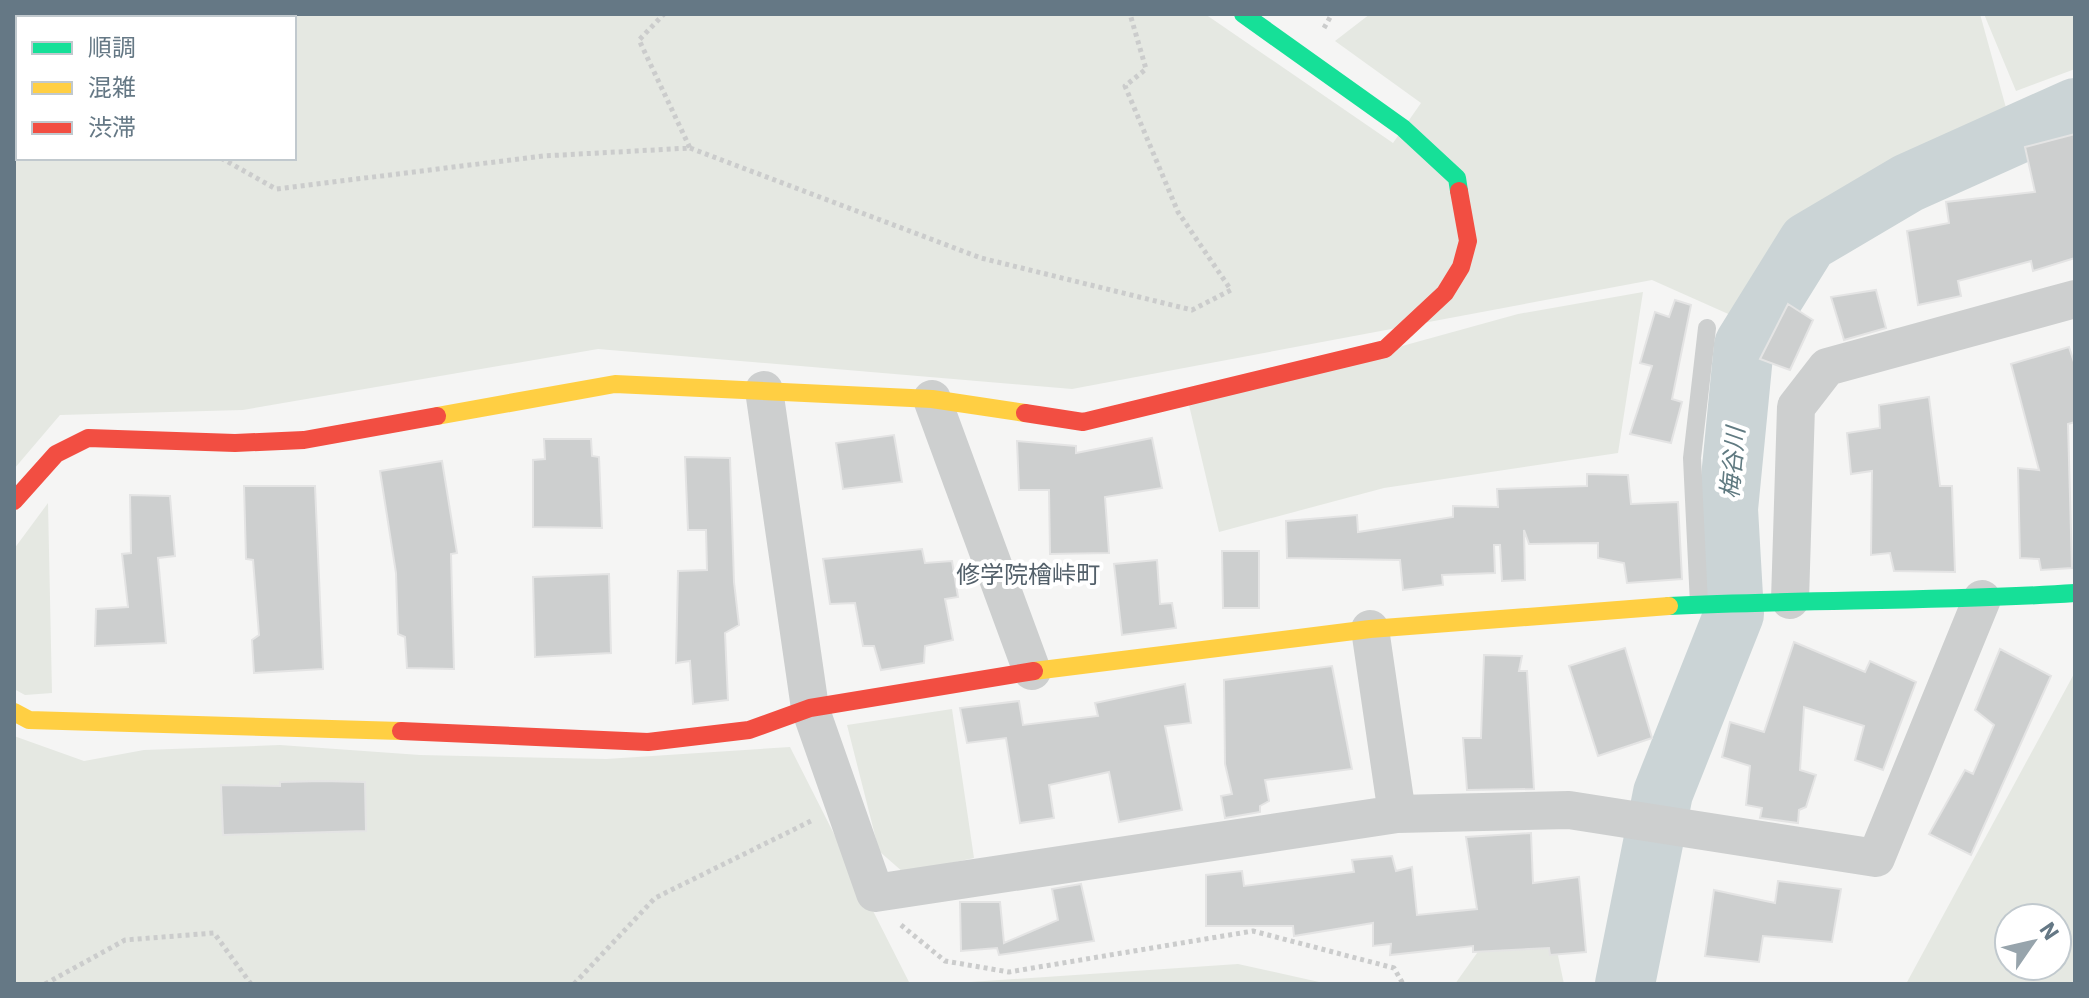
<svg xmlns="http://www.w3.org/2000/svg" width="2089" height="998" viewBox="0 0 2089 998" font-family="'IBM Plex Sans','Noto Sans JP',sans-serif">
  <rect width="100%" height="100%" fill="#f5f5f4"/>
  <path fill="#e5e8e2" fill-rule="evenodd" d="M14,14H1205L1393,143L1421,103L1335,41L1370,14H1980L2008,115L1796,229L1735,317L1652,280L1072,389L598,349L243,410L60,415L14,469ZM18,18H294V158H18Z
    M1984,14H2075V69L2016,91Z
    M1643,292L1618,453L1384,488L1219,532L1189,405L1518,314Z
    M48,503L52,693L25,695L14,689V549Z
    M2075,672V984H1906ZM2057,918V966H2009V918Z
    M952,709L974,858L904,873L879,851L847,725Z
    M14,736L84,761L144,750L280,745L420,755L606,759L790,747L910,984H14Z
    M1553,932L1564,984H1455L1482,946Z
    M1238,964L1328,984H940Z"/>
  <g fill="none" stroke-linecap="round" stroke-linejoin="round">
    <path stroke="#cbd4d6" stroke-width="60" d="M1625,984L1663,793L1734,614L1728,509L1744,345L1808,242L1908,183L2075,108"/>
  </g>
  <path fill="#cdcfcf" stroke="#e4e4e4" stroke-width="2" d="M2075,134V258L2033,271L2031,261L1958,281L1961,296L1918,305L1907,231L1949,223L1946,202L2035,192L2025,147Z
    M1876,290L1886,328L1844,340L1831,297Z
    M1675,300L1691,305L1672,399L1682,402L1671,443L1630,434L1652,366L1640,363L1655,312L1669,317Z
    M1788,304L1813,320L1790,370L1760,359Z
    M2069,347L2075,365V422L2068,424L2072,568L2041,570L2039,559L2020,558L2018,468L2039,470L2011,364Z
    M1929,397L1940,486H1952L1955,572L1894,571L1890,553L1871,555L1872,471L1851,474L1847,433L1880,428L1879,405Z
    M894,435L902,482L843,489L836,443Z
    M1152,438L1162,488L1105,497L1109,553L1050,554L1049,490H1019L1017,441L1076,446V453Z
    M544,439H591L592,456L599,457L602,528L533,527V460L545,459Z
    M685,457L730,458L734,582L739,625L725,633L728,700L693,704L690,661L676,663L678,571L707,570L706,530H688Z
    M442,461L457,553L451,554L454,669L407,668L405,637L398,634L396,573L380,471Z
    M1587,474L1628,475L1631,504L1678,502L1682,579L1627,583L1624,563L1598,558V543L1529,544L1524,530L1525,580L1502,581L1500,545H1494L1495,573L1442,575L1443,585L1403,590L1400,560L1287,558L1286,521L1357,515L1358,532L1453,517V506L1498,507L1497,489L1587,486Z
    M244,486H315L323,669L254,673L252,640L259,635L253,560L246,559Z
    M130,495L170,496L175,556L158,558L166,643L95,646L96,609L128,607L122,554L131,553Z
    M922,549L925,563L952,561L958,597L945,599L953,640L925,646L924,663L881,670L874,646H863L855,603L830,604L823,559Z
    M1222,551H1259V608H1223Z
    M1157,560L1160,604L1172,603L1176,628L1122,635L1114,564Z
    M609,574L611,653L535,657L533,577Z
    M1794,642L1865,672L1870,661L1916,682L1883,770L1855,760L1864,726L1804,707L1800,770L1816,775L1806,807L1799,810L1798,823L1760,818L1762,808L1746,805L1750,766L1722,757L1730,722L1764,732Z
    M1625,648L1652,738L1598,756L1569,666Z
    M2000,649L2051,676L1971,855L1929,834L1965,770L1973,774L1994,725L1975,710Z
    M1484,655L1522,656L1519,671H1527L1534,789L1467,790L1463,738H1481Z
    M1332,666L1352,769L1265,780L1269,801L1260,806V812L1225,818L1221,796L1232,794L1225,764L1224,680Z
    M1185,684L1191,723L1165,726L1182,810L1119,822L1109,772L1049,785L1054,818L1020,823L1006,738L967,743L960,708L1019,701L1023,725L1098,716L1095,703Z
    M322,781L365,782L366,831L223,835L221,785L280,786V782Z
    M1531,833L1533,883L1579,877L1586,952L1550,955L1549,948L1473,952V946L1390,955L1391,944L1373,946V923L1294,936L1293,926H1206V875L1242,871L1244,886L1354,872L1352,860L1392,856L1396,871L1412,867L1417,915L1477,909L1466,837Z
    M1778,881L1841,889L1832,942L1763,936L1759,962L1705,956L1714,890L1775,903Z
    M1081,884L1094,941L999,955L997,948L961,951L960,902H1000L1004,943L1058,920L1052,889Z"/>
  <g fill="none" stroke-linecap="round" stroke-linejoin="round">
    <path stroke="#cbcccc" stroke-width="5" stroke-dasharray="4 4" stroke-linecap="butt" d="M1324,28L1332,14
      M14,34L18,38
      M690,148L981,258L1192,310L1231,290L1178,212L1125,86L1146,69L1130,14
      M221,158L276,189L543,156L690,148L639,40L664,14
      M901,925L945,961L1009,972L1253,931L1394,968L1403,984
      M45,984L125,940L214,933L251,984
      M574,984L655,898L813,820"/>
    <path stroke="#cdcfcf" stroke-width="18" d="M1699,604L1692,458L1707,328"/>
    <path stroke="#cdcfcf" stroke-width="38" d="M764,390L810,708L875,893L1397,814L1569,810L1876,858L1982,599
      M932,399L1032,671
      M1790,600L1796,407L1827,367L2075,299
      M1370,629L1397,814"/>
    <path stroke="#16e098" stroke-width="18" d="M1243,14L1403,128L1457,178L1459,191
      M1669,606C1805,599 1940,602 2075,593"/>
    <path stroke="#ffcf43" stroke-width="18" d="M437,416L615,384L932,399L1025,413
      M1034,671L1370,629L1669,606
      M14,712L29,720L401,731"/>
    <path stroke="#f24e42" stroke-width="18" d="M1025,413L1083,422L1385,349L1445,293L1461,267L1468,241L1459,191
      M14,501L56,454L88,438L235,443L304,440L437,416
      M401,731L648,742L749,730L810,708L1034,671"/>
  </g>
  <g text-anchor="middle" stroke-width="8" stroke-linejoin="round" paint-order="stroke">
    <g font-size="24" font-style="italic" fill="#607a81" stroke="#fff">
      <text transform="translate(1733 463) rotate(-85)" y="8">梅谷川</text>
    </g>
    <g font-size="24" fill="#53606a" stroke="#fff">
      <text x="1028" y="583">修学院檜峠町</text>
    </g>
  </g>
  <rect width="2089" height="998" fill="none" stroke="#657885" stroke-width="32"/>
  <rect x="16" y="16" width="280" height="144" fill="#ffffff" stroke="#c1c9ce" stroke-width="2"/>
  <rect x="32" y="42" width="40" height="12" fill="#16e098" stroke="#c1c9ce" stroke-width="2"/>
  <text x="88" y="56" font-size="24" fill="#657885">順調</text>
  <rect x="32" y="82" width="40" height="12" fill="#ffcf43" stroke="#c1c9ce" stroke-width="2"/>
  <text x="88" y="96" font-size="24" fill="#657885">混雑</text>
  <rect x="32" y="122" width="40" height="12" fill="#f24e42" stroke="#c1c9ce" stroke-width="2"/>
  <text x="88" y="136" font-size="24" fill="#657885">渋滞</text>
  <g transform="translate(2033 942) rotate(56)"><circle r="38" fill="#ffffff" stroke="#c1c9ce" stroke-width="2"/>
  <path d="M0-6L14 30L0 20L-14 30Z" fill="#97a4ac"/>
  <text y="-12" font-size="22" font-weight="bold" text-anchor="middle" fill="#657885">N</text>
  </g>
</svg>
